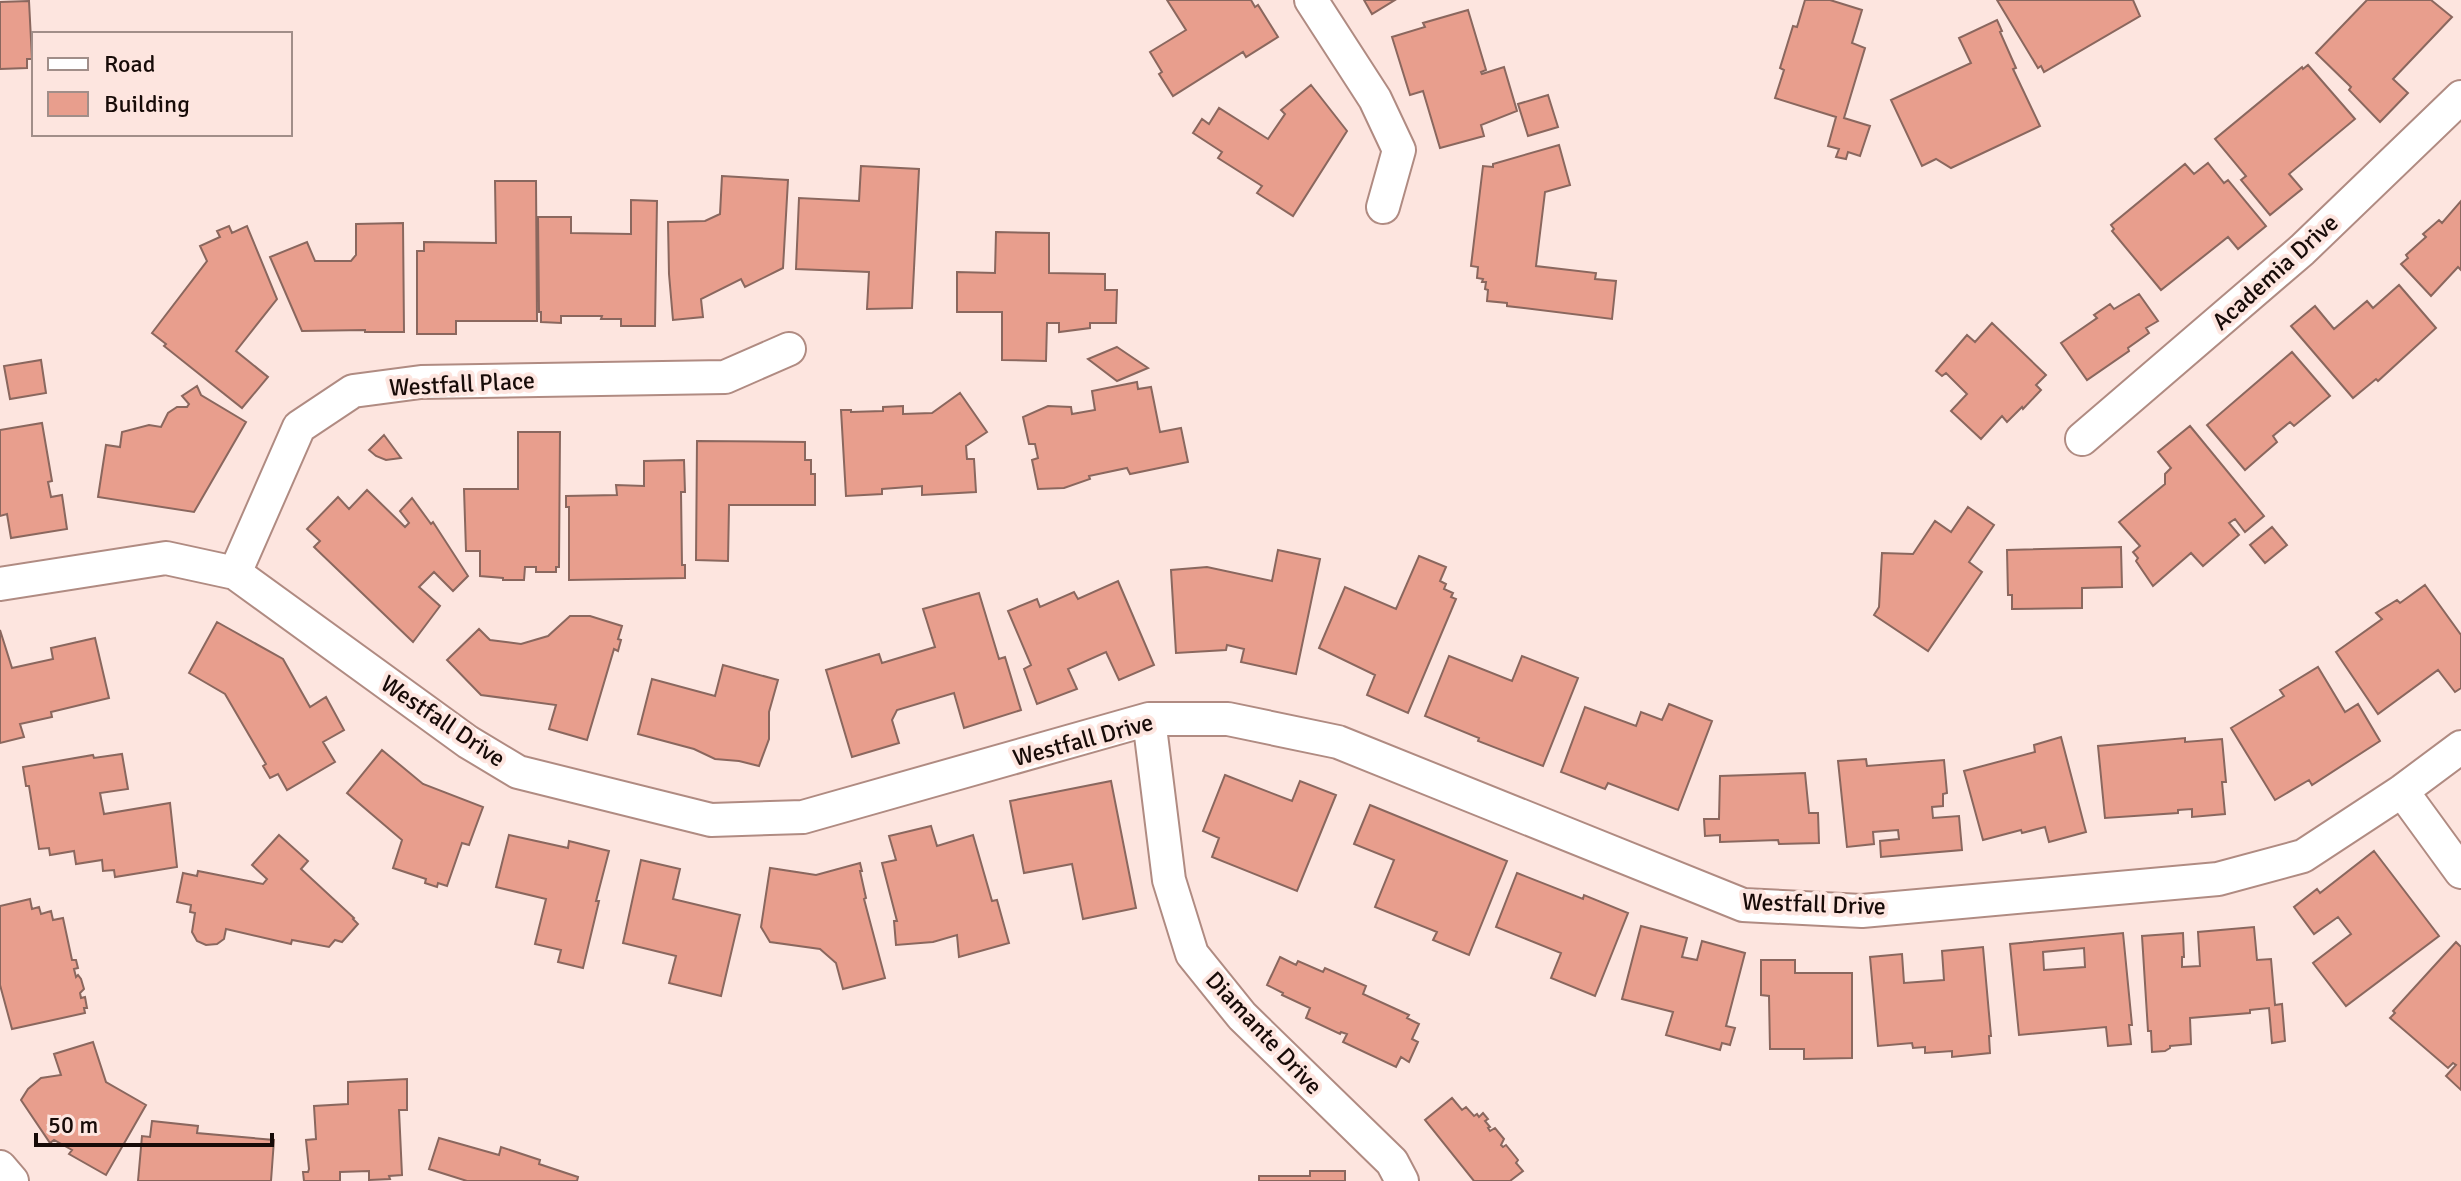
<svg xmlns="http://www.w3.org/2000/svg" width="2461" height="1181" viewBox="0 0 2461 1181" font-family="Signika,sans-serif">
  <rect width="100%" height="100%" fill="#fde5df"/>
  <path fill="#e89e8d" stroke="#8a675e" stroke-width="2" fill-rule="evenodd" d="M1167,0H1251L1255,7L1258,5L1278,37L1246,57L1243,52L1173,96L1159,74L1162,72L1150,52L1186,30Z
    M1364,0H1395L1372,14Z
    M1805,0H1830L1862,10L1852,43L1865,48L1844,118L1870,126L1860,156L1848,152L1846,159L1836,157L1839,149L1828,146L1836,117L1775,98L1784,70L1780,68L1793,26L1797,27Z
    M1997,0H2133L2140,16L2044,72L2041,66L2038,68Z
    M2367,0H2431L2452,17L2393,79L2408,93L2380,122L2349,90L2351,87L2316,53Z
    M29,1L32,59H27V68L0,69V2Z
    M1468,10L1486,70L1481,72L1482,74L1504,67L1517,111L1481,125L1484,136L1440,148L1423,91L1410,95L1392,37L1425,27L1423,23Z
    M1997,20L2002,31L2000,32L2016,68L2013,69L2040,126L1951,168L1936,159L1922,166L1891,100L1971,63L1959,38Z
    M2308,65L2355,119L2289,174L2302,189L2270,215L2241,180L2246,176L2215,139L2302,67L2303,69Z
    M1311,85L1347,131L1293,216L1257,193L1262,186L1218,158L1222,152L1193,133L1202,119L1209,124L1219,108L1268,139L1285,114L1281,110Z
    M1548,95L1558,127L1528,136L1518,104Z
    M1559,145L1570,185L1545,192L1536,266L1596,273L1595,279L1616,281L1612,319L1507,306V303L1487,301L1488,290L1485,289L1486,282H1482L1483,279L1477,278L1478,267L1471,266L1483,166L1493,167V164Z
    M2208,163L2224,183L2228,180L2266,226L2238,249L2228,237L2161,290L2112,231L2114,229L2111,225L2185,164L2194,174Z
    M861,166L919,169L912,308L867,309L869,272L796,269L799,198L859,201Z
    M722,176L788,180L783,268L745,287L741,279L701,299L703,317L673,320L669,274L668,222L705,221L720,214Z
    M495,181H536L537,321H456V334H417V251H424V242L496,243Z
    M631,200L657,201L655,326H621V319H601L602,316H561V323L541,322V312H539L538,217H571V233L631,234Z
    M2461,201V270L2458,267L2431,296L2401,264L2408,258L2406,255L2426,237L2423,234L2439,220L2442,223Z
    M403,223L404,332H365V330L302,331L270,257L307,242L315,261H351L356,255V224Z
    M229,226L232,233L247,226L277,299L236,351L268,377L242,408L164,346L166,344L152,333L207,261L200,246L220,237L217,231Z
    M996,232L1049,233V273L1105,274V290H1117L1116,323H1090V328L1059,332V323H1047L1046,361L1002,360V312H957V272L995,273Z
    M2399,285L2436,328L2378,381L2376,379L2353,398L2291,326L2315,306L2334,329L2367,301L2373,308Z
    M2139,294L2158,321L2146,328L2149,333L2128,348L2129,351L2087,380L2061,343L2097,318L2094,315L2110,304L2114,309Z
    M1992,323L2046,375L2036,385L2041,390L2023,409L2022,407L2007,422L2002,416L1981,439L1951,411L1967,394L1946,373L1942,376L1936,371L1967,335L1975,342Z
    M1117,347L1148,368L1117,381L1088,359Z
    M2292,352L2330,396L2294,426L2290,422L2273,436L2277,442L2245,470L2207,425Z
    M41,360L46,393L10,399L4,366Z
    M1137,382L1138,389L1151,387L1160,432L1181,428L1188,462L1130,474L1127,468L1089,476L1090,479L1064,488L1038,489L1032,460L1038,458L1035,444H1029L1023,417L1048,406L1071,407L1072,414L1095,410L1092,391Z
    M197,386L201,395L246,422L194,512L98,497L106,445L120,447L122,432L149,425L161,427L168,413L177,407H187L189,404L182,396Z
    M960,393L987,432L966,446L967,459H974L976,492L922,495V486L882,489V494L846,496L841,410H851V412L883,411V407L903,406V414L932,413Z
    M42,423L52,481L48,482L51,497L62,495L67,529L11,538L7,514L0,516V430Z
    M2190,426L2264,516L2245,532L2235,519L2229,523L2239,535L2203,566L2191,553L2153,586L2136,561L2138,558L2133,552L2140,546L2119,522L2165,484V474L2171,468L2158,452Z
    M518,432H560L559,567H556V572H536V567H525L524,580H503V578L480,576V551H466L464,489H518Z
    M384,435L401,458L386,460L376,456L369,450Z
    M697,441L805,442V460H811V474H815V505H729L728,561L696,560Z
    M684,460L685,492H681L682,565H685V578L569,580V507H566V496L617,495L616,485L644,486V461Z
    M367,490L405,527L409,523L400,511L412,498L431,524L433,522L468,576L453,591L434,572L419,587L440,606L413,642L314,547L320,541L307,529L338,497L349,509Z
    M1968,507L1994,525L1969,562L1982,572L1928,651L1874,615L1879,607L1882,553L1913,554L1935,521L1951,532Z
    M2272,527L2287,545L2265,563L2250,545Z
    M2121,547L2122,587L2082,588V608L2012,609V595H2008L2007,550Z
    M1278,550L1320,559L1296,674L1241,662L1244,649L1227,645L1226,650L1176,653L1171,570L1207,567L1272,581Z
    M1419,556L1446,567L1440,581L1446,584L1444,589L1453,593L1451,597L1456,599L1408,713L1367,695L1375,675L1319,648L1345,587L1396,609Z
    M1118,581L1154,665L1119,680L1106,652L1068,669L1077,689L1037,704L1024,669L1031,665L1008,611L1037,599L1040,607L1074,592L1078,599Z
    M2425,585L2461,635V688L2455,692L2438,670L2378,714L2336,652L2382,619L2376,613L2397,600L2400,603Z
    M979,593L999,659L1005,657L1021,710L964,728L954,693L897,710L892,720L899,743L852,757L826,670L879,654L882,663L935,647L923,609Z
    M570,616H590L622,626L618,639L621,640L618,651L614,649L587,740L549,729L556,705L481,695L447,660L479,629L490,640L521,644L548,636Z
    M217,622L283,659L310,707L326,697L344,730L323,742L335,762L287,790L278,774L270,778L263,766L266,764L225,694L189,673Z
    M0,630L12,668L53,659L51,648L95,638L109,698L51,712L52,717L20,724L24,737L0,743Z
    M1449,656L1512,681L1522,656L1578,678L1543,766L1478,741L1479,738L1425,716Z
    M723,665L778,680L769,712V739L759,766L739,761L715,759L694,749L638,734L652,679L715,696Z
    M2318,667L2345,712L2358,704L2380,741L2312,785L2309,780L2275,800L2231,728L2284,696L2280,690Z
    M1669,704L1712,721L1678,810L1608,783L1605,789L1561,772L1585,707L1636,726L1641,712L1662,720Z
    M2061,737L2086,832L2049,842L2045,827L2022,833L2021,830L1983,840L1964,771L2035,752L2034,745Z
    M2185,738V742L2222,739L2226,782H2222L2225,814L2192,817V809L2178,810V813L2105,818L2098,746Z
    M382,750L423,784L483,807L469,845L462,843L447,886L438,883L437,887L425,883L426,879L393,868L402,840L347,793Z
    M122,754L128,789L100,793L104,814L170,803L177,867L115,877L114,870L103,871L102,860L76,864L74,851L50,855L49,848L39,849L29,786H26L23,767L93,755L94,758Z
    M1866,759L1867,766L1944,760L1947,793L1943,794V806L1932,807L1933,818L1959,816L1962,850L1881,857L1880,841L1899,839L1898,830L1873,832L1874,844L1847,847L1838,761Z
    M1805,773L1809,813H1818L1819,843L1779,844L1778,840L1720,842V835L1705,836L1704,819H1719L1720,776Z
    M1225,775L1292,801L1300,781L1336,795L1297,891L1212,857L1219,838L1203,831Z
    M1111,781L1136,908L1083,919L1072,864L1024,873L1010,801Z
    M1370,805L1507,861L1469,955L1433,940L1437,932L1375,907L1394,860L1354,844Z
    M931,826L937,846L973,835L992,901L997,900L1009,943L959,957L957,935L933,942L896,945L894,921H897L882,863L896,860L889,836Z
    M279,835L308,861L301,869L354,918L353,919L358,924L342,942L335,940L329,947L292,940L291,944L226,929L224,939L217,944L206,945L197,941L192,932L195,913L190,912L191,905L177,902L183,873L197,876L198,871L263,884L267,879L252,865Z
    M509,835L568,848L569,841L609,851L596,901H599L583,968L558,962L561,950L535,944L546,899L496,887Z
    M2374,851L2439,936L2346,1006L2313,963L2351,934L2338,917L2314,934L2294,907L2317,889L2320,893Z
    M641,860L680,869L673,899L740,915L721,996L669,983L676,956L623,943Z
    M860,863L862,871H860L866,898L864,899L885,978L843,989L836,963L820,949L770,942L761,927L770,868L816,875Z
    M1517,873L1583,899L1584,895L1628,913L1595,996L1551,978L1561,953L1496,927Z
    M30,899L32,909L39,907L41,914L51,911L53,920L63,918L72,960H76L78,968L74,969L76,977L78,975L81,979L84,989L80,993L81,998L85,997L87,1008H84L85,1013L12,1029L0,985V906Z
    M1641,926L1687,938L1682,957L1697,960L1702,941L1745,953L1726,1026L1735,1028L1730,1045L1722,1043L1720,1050L1666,1035L1673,1012L1622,999Z
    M2254,927L2257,960L2271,959L2275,1005L2282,1004L2285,1041L2272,1043L2269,1008L2250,1010V1013L2190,1018L2191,1044L2170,1046V1048L2165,1051L2152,1052L2151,1031H2148L2142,936L2183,933L2184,957H2182V967L2200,966L2198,932Z
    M2123,933L2132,1025H2129L2131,1044L2108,1046L2106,1027L2019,1035L2010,944ZM2084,948L2085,967L2044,970L2043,952Z
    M2456,942L2461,947V1090L2446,1076L2456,1065L2453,1063L2448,1068L2390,1018L2395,1013L2393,1011Z
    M1983,947L1991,1036H1989L1990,1053L1952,1057V1051L1925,1053V1047L1913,1048L1912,1043L1878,1046L1870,957L1902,954L1904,983L1944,980L1942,951Z
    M1280,957L1296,965L1298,961L1323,972L1325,968L1366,986L1363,994L1409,1015L1407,1018L1419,1024L1412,1039L1418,1042L1409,1062L1401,1057L1396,1067L1343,1042L1347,1034L1341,1032L1340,1034L1306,1018L1310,1008L1282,995L1283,993L1267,985Z
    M1761,960H1795V973H1852V1058L1804,1059V1049H1770L1769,996L1761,995Z
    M93,1042L106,1082L146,1105L106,1175L69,1154L72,1150L54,1140L50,1143L21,1100L28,1089L41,1078L61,1075L54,1054Z
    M407,1079V1110H399L402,1175L389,1176L390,1179L369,1180V1171L340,1172V1181H304L303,1172H308L309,1169L306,1140L316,1139L314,1106L348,1104V1082Z
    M1452,1098L1462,1110L1466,1107L1474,1116L1477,1114L1479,1117L1483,1113L1488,1119L1485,1121L1490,1127L1488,1128L1490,1131L1495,1128L1504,1139L1501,1145L1503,1147L1506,1145L1518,1160L1516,1163L1523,1171L1510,1181H1474L1425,1120Z
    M152,1121L198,1126L197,1133L274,1140L271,1181H138L142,1136L150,1137Z
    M439,1138L499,1155L501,1147L540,1160L539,1164L578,1177L577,1181H467L429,1169Z
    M1310,1171H1345V1181H1259V1176H1310Z"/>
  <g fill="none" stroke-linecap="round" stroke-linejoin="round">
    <g stroke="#b08b82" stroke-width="36">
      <path id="minor" d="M1311,0L1375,99L1399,150L1383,207
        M2082,439L2302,250L2461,97
        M235,573L299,427L353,391L421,382L725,377L789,349
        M0,584L166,558L235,573L468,742L518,772L711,820L803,817L1149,719H1228L1338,742L1743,905L1862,911L2218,879L2303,856L2402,791L2461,747
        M1149,719L1169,880L1192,954L1242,1016L1392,1162L1402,1181
        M2402,791L2461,872
        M0,1167L12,1181"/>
    </g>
    <use href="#minor" stroke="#fff" stroke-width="32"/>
  </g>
  <g text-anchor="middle" stroke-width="8" stroke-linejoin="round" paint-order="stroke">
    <g font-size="24" fill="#170b08" stroke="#fde5df">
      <text transform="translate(2275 272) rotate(-42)" y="8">Academia Drive</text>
      <text transform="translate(462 384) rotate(-3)" y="8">Westfall Place</text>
      <text transform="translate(443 721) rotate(34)" y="8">Westfall Drive</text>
      <text transform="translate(1083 740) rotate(-15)" y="8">Westfall Drive</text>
      <text transform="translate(1814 904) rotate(2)" y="8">Westfall Drive</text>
      <text transform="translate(1264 1033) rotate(47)" y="8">Diamante Drive</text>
    </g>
  </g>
  <rect x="32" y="32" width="260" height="104" fill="#fde5df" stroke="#a18e89" stroke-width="2"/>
  <rect x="48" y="58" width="40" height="12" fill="#ffffff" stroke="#a18e89" stroke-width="2"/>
  <text x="104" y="72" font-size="24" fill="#170b08">Road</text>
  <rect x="48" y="92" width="40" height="24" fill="#e89e8d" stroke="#a18e89" stroke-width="2"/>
  <text x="104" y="112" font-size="24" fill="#170b08">Building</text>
  <path d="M36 1133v12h236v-12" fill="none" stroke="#170b08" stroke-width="4"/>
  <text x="48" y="1133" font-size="24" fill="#170b08" stroke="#fde5df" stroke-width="6" paint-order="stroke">50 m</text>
</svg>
